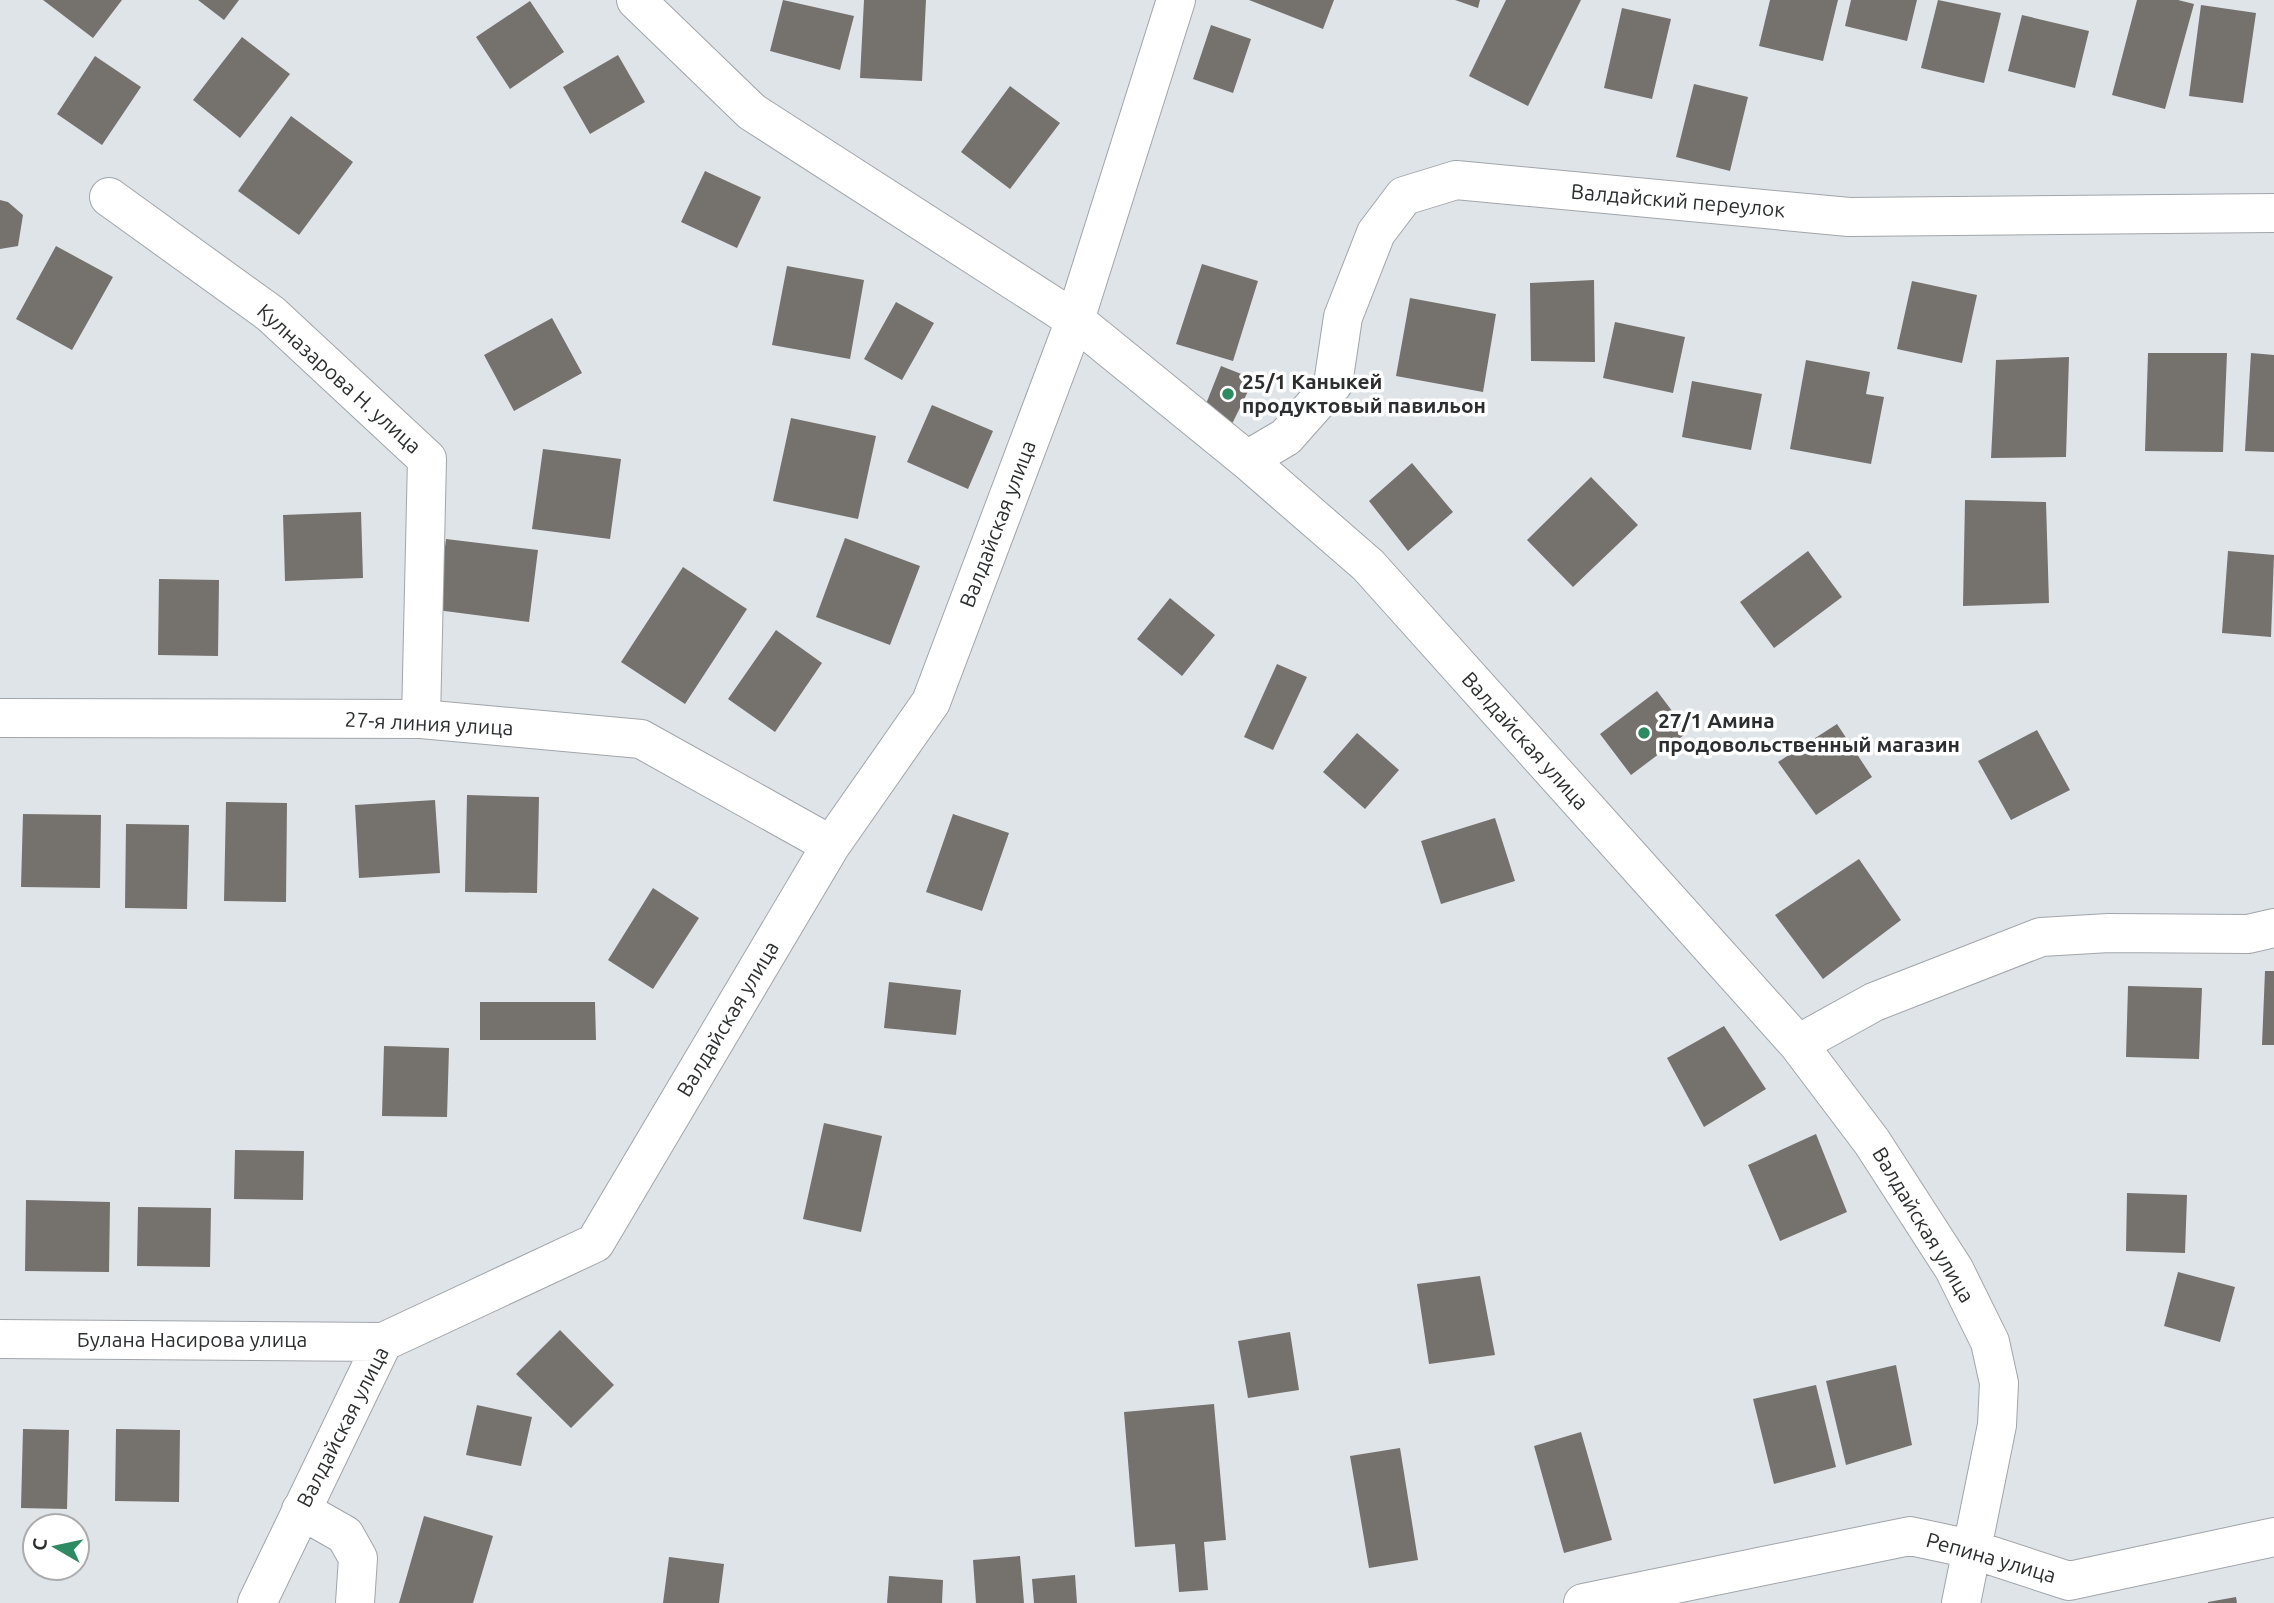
<svg xmlns="http://www.w3.org/2000/svg" width="2274" height="1603" viewBox="0 0 2274 1603" font-family="Ubuntu,sans-serif">
  <rect width="100%" height="100%" fill="#dfe4e9"/>
  <path fill="#75716d" d="M43,0H122L93,38Z
    M198,0H239L224,20Z
    M783,0L854,16L840,70L770,51Z
    M864,0H926L922,81L860,78Z
    M1249,0H1334L1323,29Z
    M1455,0H1480L1478,8Z
    M1506,0H1581L1528,106L1469,76Z
    M1770,0H1838L1823,61L1759,46Z
    M1851,0H1917L1907,41L1845,26Z
    M1938,0L2001,13L1984,83L1921,68Z
    M2137,0H2178L2194,4L2165,109L2112,95Z
    M530,1L564,52L510,89L476,37Z
    M2201,5L2256,13L2243,103L2189,96Z
    M1622,8L1671,19L1652,99L1604,88Z
    M2022,15L2089,31L2075,88L2008,71Z
    M1211,25L1251,39L1233,93L1193,79Z
    M242,37L290,74L240,138L193,100Z
    M618,55L645,102L590,134L563,87Z
    M95,56L141,87L102,145L57,114Z
    M1694,84L1748,97L1730,171L1676,157Z
    M1010,86L1060,123L1010,189L961,152Z
    M291,116L353,162L299,235L238,191Z
    M705,171L761,197L737,248L681,222Z
    M0,200L8,202L23,215L18,246L0,249Z
    M56,246L113,277L72,350L16,319Z
    M1202,264L1258,281L1233,361L1176,344Z
    M787,266L864,280L850,359L772,345Z
    M1594,280L1595,362L1531,361L1530,283Z
    M1912,281L1977,295L1962,363L1897,349Z
    M1410,298L1496,314L1483,392L1396,376Z
    M896,302L934,323L902,380L864,359Z
    M552,318L582,373L514,411L484,355Z
    M1615,322L1685,337L1673,393L1603,378Z
    M2148,353H2227L2223,452L2145,451Z
    M2251,353L2274,355V452L2245,451Z
    M2069,357L2066,457L1991,458L1996,360Z
    M1806,360L1870,372L1866,394L1884,397L1871,464L1790,449Z
    M1221,366L1254,379L1232,424L1204,409Z
    M1692,381L1762,394L1751,450L1682,437Z
    M932,405L993,431L968,489L907,462Z
    M791,418L876,436L858,519L773,501Z
    M543,449L621,459L610,539L532,529Z
    M1412,463L1453,512L1408,551L1369,501Z
    M1591,477L1638,525L1573,587L1527,540Z
    M1965,500L2046,502L2049,603L1963,606Z
    M361,512L363,578L285,581L283,515Z
    M845,538L920,566L890,645L816,617Z
    M446,539L538,550L529,622L437,610Z
    M1808,551L1842,597L1774,648L1740,602Z
    M2228,551L2274,555L2271,637L2222,633Z
    M683,567L747,609L685,704L621,662Z
    M159,579L219,580L218,656L158,655Z
    M1170,598L1215,635L1182,676L1137,639Z
    M776,630L822,663L775,732L728,699Z
    M1277,664L1307,677L1273,750L1244,737Z
    M1657,691L1688,732L1631,775L1600,734Z
    M1837,724L1872,777L1816,815L1778,762Z
    M2037,730L2070,790L2011,820L1978,761Z
    M1357,733L1399,770L1365,809L1323,772Z
    M467,795L539,797L537,893L465,892Z
    M435,800L440,873L359,878L355,805Z
    M226,802L287,803L286,902L224,901Z
    M23,814L101,815L100,888L21,887Z
    M953,814L1009,833L982,911L926,892Z
    M1495,818L1515,881L1441,904L1421,841Z
    M126,824L189,825L187,909L125,908Z
    M1859,859L1901,920L1823,979L1775,915Z
    M653,888L699,918L653,989L608,960Z
    M2265,971H2274V1045H2262Z
    M889,982L961,990L956,1035L884,1028Z
    M2128,986L2202,988L2199,1059L2126,1057Z
    M480,1002H595L596,1040H480Z
    M1724,1026L1766,1089L1704,1127L1667,1058Z
    M384,1046L449,1048L447,1117L382,1116Z
    M824,1123L882,1136L861,1232L803,1219Z
    M1816,1134L1847,1212L1780,1241L1748,1165Z
    M235,1150L304,1151L303,1200L234,1199Z
    M2127,1193L2187,1195L2185,1253L2126,1251Z
    M26,1200L110,1202L109,1272L25,1271Z
    M138,1207L211,1208L210,1267L137,1266Z
    M2178,1272L2235,1287L2220,1342L2164,1326Z
    M1480,1276L1495,1355L1429,1364L1417,1284Z
    M560,1330L614,1385L571,1428L516,1374Z
    M1290,1332L1299,1390L1248,1398L1238,1341Z
    M1896,1365L1912,1445L1846,1465L1826,1381Z
    M1816,1385L1836,1467L1774,1484L1753,1399Z
    M1214,1404L1226,1540L1204,1542L1208,1590L1179,1592L1175,1544L1135,1547L1124,1412Z
    M477,1405L532,1417L521,1466L466,1455Z
    M23,1429L69,1430L67,1509L21,1508Z
    M116,1429L180,1430L179,1502L115,1501Z
    M1581,1432L1612,1540L1564,1553L1534,1446Z
    M1400,1448L1418,1560L1369,1568L1350,1456Z
    M424,1516L493,1536L473,1603H399Z
    M1020,1556L1024,1603H976L973,1560Z
    M669,1557L724,1564L719,1603H663Z
    M1075,1575L1077,1603H1034L1032,1579Z
    M889,1576L943,1580L942,1603H887Z
    M2236,1597L2237,1603H2208V1602Z"/>
  <g fill="none" stroke-linecap="round" stroke-linejoin="round">
    <g stroke="#a1a5aa" stroke-width="40">
      <path id="minor" d="M636,0L752,112L1075,320L1247,460L1368,565L1798,1044L1872,1142L1954,1269L1990,1342L1999,1383L1997,1425L1961,1603
        M109,197L271,314L427,459L421,719
        M1247,460L1286,437L1333,384L1343,317L1376,233L1404,196L1456,180L1849,217L2274,213
        M0,718L421,719L641,739L831,845
        M1798,1044L1874,1002L2041,937L2109,933L2248,934L2274,928
        M0,1339L383,1342
        M301,1510L345,1535L358,1558L355,1603
        M257,1603L383,1342L595,1243L831,845L931,702L1075,320L1176,0
        M1583,1603L1910,1536L1971,1549L2069,1581L2274,1537"/>
    </g>
    <use href="#minor" stroke="#fff" stroke-width="38"/>
  </g>
  <g fill="#2d8a61" stroke="#fff" stroke-width="2.5">
    <circle cx="1228" cy="394" r="7"/>
    <circle cx="1644" cy="733" r="7"/>
  </g>
  <g text-anchor="middle" stroke-width="7" stroke-linejoin="round" paint-order="stroke">
    <g font-size="21" fill="#2c2e2f" stroke="#fff">
      <text transform="translate(1678 201) rotate(5)" y="7">Валдайский переулок</text>
      <text transform="translate(339 379) rotate(42)" y="7">Кулназарова Н. улица</text>
      <text transform="translate(998 524) rotate(-69)" y="7">Валдайская улица</text>
      <text transform="translate(429 724) rotate(3)" y="7">27-я линия улица</text>
      <text transform="translate(1525 741) rotate(48)" y="7">Валдайская улица</text>
      <text transform="translate(728 1019) rotate(-59)" y="7">Валдайская улица</text>
      <text transform="translate(1923 1225) rotate(59)" y="7">Валдайская улица</text>
      <text x="192" y="1347">Булана Насирова улица</text>
      <text transform="translate(343 1427) rotate(-63)" y="7">Валдайская улица</text>
      <text transform="translate(1991 1558) rotate(16)" y="7">Репина улица</text>
    </g>
    <g font-size="21" font-weight="bold" fill="#2c2e2f" stroke="#fff" text-anchor="start">
      <text x="1242" y="389">25/1 Каныкей<tspan x="1242" dy="24">продуктовый павильон</tspan></text>
      <text x="1658" y="728">27/1 Амина<tspan x="1658" dy="24">продовольственный магазин</tspan></text>
    </g>
  </g>
  <g transform="translate(56 1547) rotate(279)"><circle r="33" fill="#ffffff" stroke="#ababac" stroke-width="2"/>
  <path d="M0-5L12 26L0 18L-12 26Z" fill="#2d8a61"/>
  <text y="-10" font-size="19" font-weight="bold" text-anchor="middle" fill="#2c2e2f">С</text>
  </g>
</svg>
